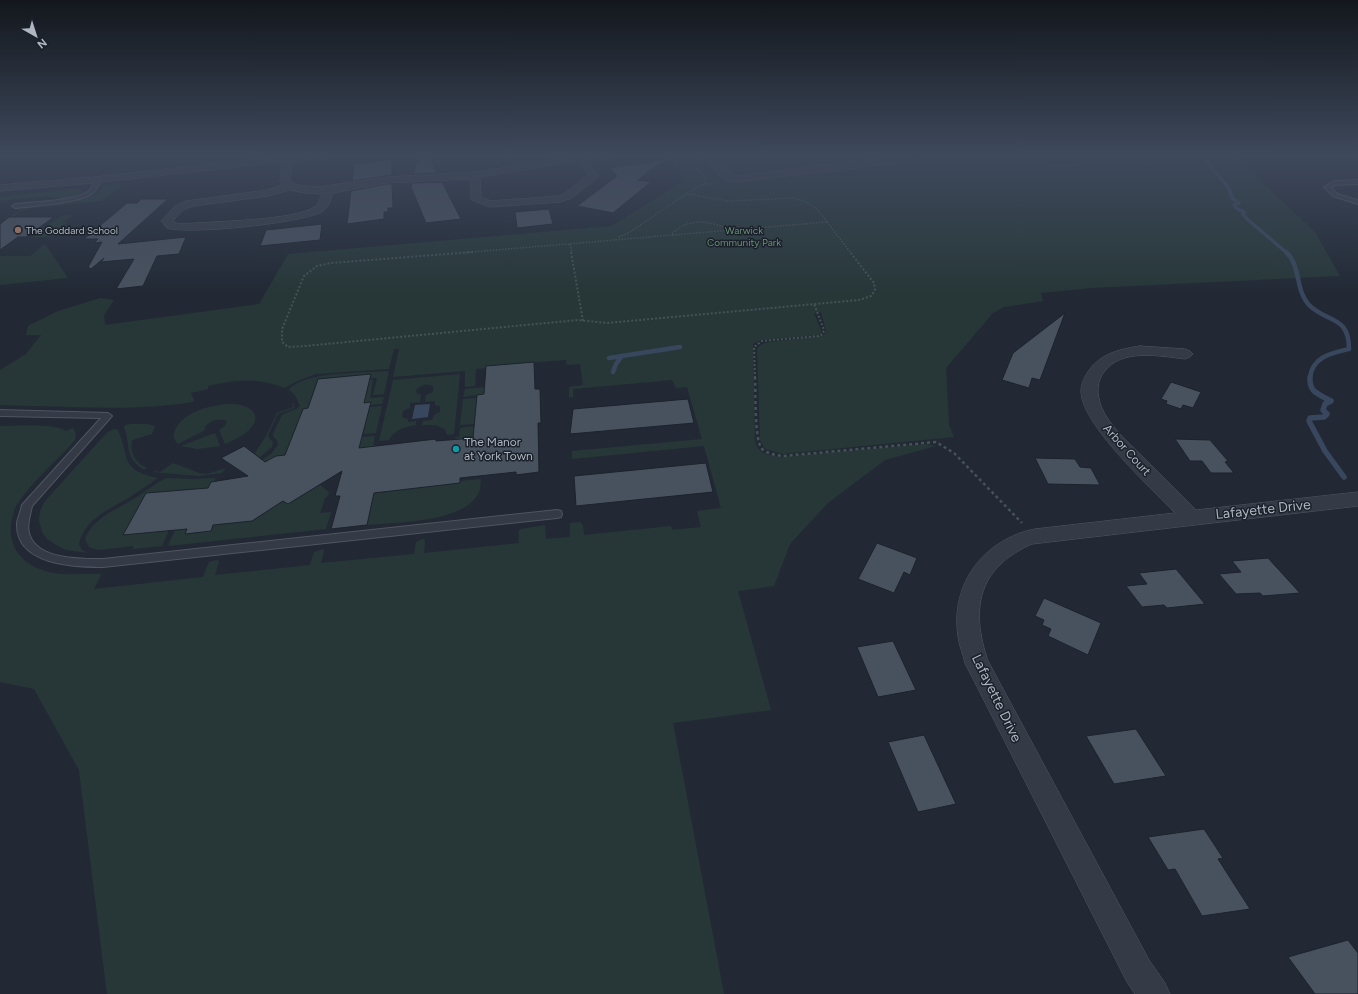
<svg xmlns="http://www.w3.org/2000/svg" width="1358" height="994" viewBox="0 0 1358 994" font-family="Figtree,sans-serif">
  <rect width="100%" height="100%" fill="#222935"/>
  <path fill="#273738" d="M668,154H1232L1315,232L1340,276L1091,288L1041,293L1043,301L1004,307L993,313L946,368L949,425L954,437L783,454L765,449L760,440L757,348L764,343L824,335L826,331L821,312L814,313L821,330V333L819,335L761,340L753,344L755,440C757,454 768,455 781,457L926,444L936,446L885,460L828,503L790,544L774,586L738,591L771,710L673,723L724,994H107L79,770L34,689L0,682V426C15,426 55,423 66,431L73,428L76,434L75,440C57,461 30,483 16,506C0,545 22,570 61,574C74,575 87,573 100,574L101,575L94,589L203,577L209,562L217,560L219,561L215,575L310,565L314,552L323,549L324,551L321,563L414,554L416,542L423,539L425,541L424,553L519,543V531L521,529L545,525L546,539L570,537V523L580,522L583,525L584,535L671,526L672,530L701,527L697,511L721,508L704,446L572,459V451L702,439L687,387L676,388L672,380L573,389V397L569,398V387L583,385L580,364L567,365L566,360L486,366V368L476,369L475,386L465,387V371L393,377L399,349H394L389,369L316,374L302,379L284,388C258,377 235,380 208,386V389L191,393L194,400L193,402C130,412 64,406 0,405V370L26,354L41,335H26L28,326L58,311L100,298L114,300L104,315L105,325L259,304L288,254L611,226L676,186L684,179Z
    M124,183L102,201L34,208L23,210L13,217H9L25,207L76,201L93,196L98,193L104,185Z
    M73,189L84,190C76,197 57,202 47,196L0,201V197Z
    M73,215L62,223H67L50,237H32L61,216Z
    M45,244L68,278L0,285V256H30Z
    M389,371L384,394L373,395L377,378H370V374L318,379L308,408L303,409L299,419L302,433H293L289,445L292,455C284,455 273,454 269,462L258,463L271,454L278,445L277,440L273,436V434L282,415L298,408L300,406L295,395L289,390C303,371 366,373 389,371Z
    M460,374L454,434L447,435L445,429L436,425H422L423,421L432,420L434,415L440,412V406L435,405V401L425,402L426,395L433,392V386C427,383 420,385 416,390L417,394L421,395L420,402L410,403V408L403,411L402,417L408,419V422L416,421V425C404,427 394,430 389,440L379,441L393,380Z
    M373,379L370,398L384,397L382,404L370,405L371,402L364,403L369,380Z
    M485,387L484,394L463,397L465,389Z
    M477,398L475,424L460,425L463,399Z
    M294,403V408L278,414L268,435L269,438L273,442L272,447L255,461L251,458L256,455L254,454L265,438L277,413L293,407L292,404Z
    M232,404C247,404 264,413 250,429C243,436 234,440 225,444L219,430L224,427L227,422L225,420C217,418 209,421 204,428L205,430L178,444C174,440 173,436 175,430C184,411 213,404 232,404Z
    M382,406L376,433L363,434L365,426L360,416L368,415L370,407Z
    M131,424H147L155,426L152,434L132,440C130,453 135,463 147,468L144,470C123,456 132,448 124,428L125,425Z
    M475,426L481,442L454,445L455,437H459L460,428Z
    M115,429L118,430C130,459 120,470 158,478C149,484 139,491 130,497C109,510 85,518 79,544L82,550L88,553L66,550L58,546L47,539L42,532L39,520L40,511L45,501L102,438L108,432Z
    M215,433L220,446L197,449L181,446Z
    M375,436L373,444L377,447L349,454L362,437Z
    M173,463L199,473L207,474L226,468L222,473L199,476L152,472L155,471L160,472Z
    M166,478L193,479L216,478L214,481L211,482L208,488L146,493L123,535L169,530L162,546L133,549V546L98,550L89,547L85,539C93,518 114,511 132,500C144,493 154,484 166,478Z
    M481,479C480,484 481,490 478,494C462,523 397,522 367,525L374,493L388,492L389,486L397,490L419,488V483H460V481Z
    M320,485L329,492L328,496L325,498L320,513L331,512L326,529L168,546L175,530L187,529L186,534L210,531L213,525L252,521L283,501L288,504Z"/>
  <path fill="#38475d" d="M430,404L428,417L412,419L415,405Z"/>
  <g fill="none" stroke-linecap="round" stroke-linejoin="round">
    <path stroke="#38475d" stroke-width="3.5" d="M1204,154L1205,160L1228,187L1233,199L1239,203L1234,205L1236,208L1244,212L1243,214L1247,219L1287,253"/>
    <path stroke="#38475d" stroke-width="4.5" d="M1286,252C1301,265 1295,290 1309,305C1327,323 1349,315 1349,349C1331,353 1312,357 1310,378
      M609,358L680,347
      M613,372L616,364L622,356"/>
    <path stroke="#38475d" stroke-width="5.5" d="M1310,377C1309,393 1319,394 1331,401L1325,404L1323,410L1327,414L1324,417L1310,418L1309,421L1325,451L1344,477"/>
  </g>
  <path fill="#48515e" stroke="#1c232c" d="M430,158L437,173L414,174L416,163L419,162V159Z
    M392,159V175L352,181L354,164Z
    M664,160L638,180L651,182L613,213L577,206L617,176L611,169L613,168L612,167Z
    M442,182L461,219L426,223L411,187L412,183Z
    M386,184H392L393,208H388V212H384V219L347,224L351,191Z
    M141,199H168L118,244L186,237L179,254L157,256L143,286L116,289L134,259L101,262L104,258L91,269L88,267L102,242L94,243L98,239H84L127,203H137Z
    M549,209L553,224L517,228L515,212Z
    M9,217H54L26,237H18L0,250V224Z
    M322,224L320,240L260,246L266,230Z
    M1065,313L1040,380L1032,378L1029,388L1002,380L1013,353Z
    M534,362L535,389H540L541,423H538L539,472L516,475V472L460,478V483L374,493L367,525L331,529L340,496H335L342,471L288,504L283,501L252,521L213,525L211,531L185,534L187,529L123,535L146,493L208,488L211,482L248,476L221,458L244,446L265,462L276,456L285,455L303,409L308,408L318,379L371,374L364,403L371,402L359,448L436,439V441L473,438L477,395L484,394L486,366Z
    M1171,382L1201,392L1193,408L1183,405L1181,409L1166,404L1167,401L1161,399Z
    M688,399L694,423L570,434L573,409Z
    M1175,439L1210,440L1228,461L1225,462L1234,473H1211L1202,461H1190Z
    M1035,458L1075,459L1080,467L1091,468L1100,485L1048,484Z
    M706,463L713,492L576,506L574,476Z
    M877,543L917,558L910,575L904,572L894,593L858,579Z
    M1268,558L1300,593L1263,596L1260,593L1236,594L1219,574L1241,572L1232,561Z
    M1176,569L1205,604L1167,608L1164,605L1142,607L1126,586L1147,584L1139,573Z
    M1044,598L1101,623L1088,655L1048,636L1051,629L1042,625L1044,620L1035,616Z
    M893,641L916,690L878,697L857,647Z
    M1136,729L1166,776L1114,784L1086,736Z
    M924,735L956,804L918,812L888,742Z
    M1204,829L1223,858L1218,859L1250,909L1202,916L1175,869L1168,870L1148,837Z
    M1348,940L1358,953V994H1315L1288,957Z"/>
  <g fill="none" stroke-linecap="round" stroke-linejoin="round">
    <g stroke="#4f5660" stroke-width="2">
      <path id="lane" d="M97,178L102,179C99,183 97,189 94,192C83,203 32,206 15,208L12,206L15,204C32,202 76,201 89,191C92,188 94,182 97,178Z
        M1358,180V184L1335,185L1331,187L1337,194L1358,200V204L1333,196L1324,187L1334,181Z
        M0,410L108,413L112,416L32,506C30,516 26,527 30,536C39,560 83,559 103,559L557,510L561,511L562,514L561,517L557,518L103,567C74,567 15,565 17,523C18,517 21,511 22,505L101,418L0,416Z"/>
    </g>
    <g stroke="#4f5660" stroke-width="1">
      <path id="street" d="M283,154H330L325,157L292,161L290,181L297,185L319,187L386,177L477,172L587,154H615L610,157L587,160L599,176L572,198L560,202L490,207L472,200L471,198L470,179L386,183L333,193C331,199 329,207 323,211C306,223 187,235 167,228L161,221L175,206L186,201L267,190L282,185L280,182L282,162L94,183L0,191V185L94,177L283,156ZM578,161L588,175L564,194L558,196L491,201L481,197L480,178ZM290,190L305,193L322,194C320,198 319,204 315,207C292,221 212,221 183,224L176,223L173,221L183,210L193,206L268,196Z
        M699,154H710L735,176L888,158L892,154H902L895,163L891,164L733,182L723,178Z
        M1140,346L1185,349L1190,351L1193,354L1190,357L1185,359C1160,356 1121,348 1104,372C1096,382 1097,394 1101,406C1109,426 1127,441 1142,456C1160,474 1178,492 1196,510L1358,492V506L1032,544C978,568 970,608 988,661L1149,960L1165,983L1170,994H1135L1127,982L965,663C963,654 959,645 958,636C950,584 984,539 1035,529L1175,513C1151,488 1082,425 1081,392C1081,383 1085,376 1090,369C1102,353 1121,349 1140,346Z"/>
    </g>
    <path stroke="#435355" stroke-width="1.5" stroke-dasharray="1.5 1.5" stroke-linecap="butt" d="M684,154L692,163
      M1018,154L1027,161L1048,165L1165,163L1169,160V155L1167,154
      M910,161L916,158L919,154
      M705,184H715
      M688,194L727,201L794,198C810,202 818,208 827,222
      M827,222L851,253
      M672,234C687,218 709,220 728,229
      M619,237L630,232L695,188L705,184L706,179L696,168
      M570,244L572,253
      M460,253L827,222"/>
    <path stroke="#435355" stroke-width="2" stroke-dasharray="2 2" stroke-linecap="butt" d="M473,252L331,263L317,266L304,276L282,329V342L288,347L305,346L578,320L607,323L859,300L871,296L875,290L874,283L850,252
      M571,252L583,321
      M755,378L754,347L762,341L819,336L823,334L824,330L814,304"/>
    <path stroke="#435355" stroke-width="2.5" stroke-dasharray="3 3" stroke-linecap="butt" d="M755,377C756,391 754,440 762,449C768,454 776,455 783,456L936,442L954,453L1022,523"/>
    <use href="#lane" fill="#353b46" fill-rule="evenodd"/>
    <use href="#street" fill="#353b46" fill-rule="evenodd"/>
  </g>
  <linearGradient id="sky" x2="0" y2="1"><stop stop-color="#13171d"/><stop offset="0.53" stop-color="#3e495c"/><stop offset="1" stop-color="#3e495c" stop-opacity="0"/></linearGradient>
  <rect width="1358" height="293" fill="url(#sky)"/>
  <circle fill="#8d6e63" stroke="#1a212a" stroke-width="1.5" cx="18" cy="230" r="4"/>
  <circle fill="#0f9aa8" stroke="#1a212a" stroke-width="1.5" cx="456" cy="449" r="4"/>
  <g text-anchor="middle" stroke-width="3" stroke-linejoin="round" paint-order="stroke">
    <g font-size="10" fill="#afb6c2" stroke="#1a212a" text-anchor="start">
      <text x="26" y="234">The Goddard School</text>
    </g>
    <g font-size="10" fill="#699073" stroke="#1a212a">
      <text x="744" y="234">Warwick<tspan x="744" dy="12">Community Park</tspan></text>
    </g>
    <g font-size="12" fill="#afb6c2" stroke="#1a212a" text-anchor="start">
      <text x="464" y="446">The Manor<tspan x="464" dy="14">at York Town</tspan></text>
    </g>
    <g font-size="12" fill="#afb6c2" stroke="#1a212a">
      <text transform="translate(1127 450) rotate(48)" y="4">Arbor Court</text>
    </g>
    <g font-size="14" fill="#afb6c2" stroke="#1a212a">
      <text transform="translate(1263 509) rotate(-6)" y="5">Lafayette Drive</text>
      <text transform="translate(997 698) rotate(64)" y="5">Lafayette Drive</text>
    </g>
  </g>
  <g transform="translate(36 36) rotate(141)" stroke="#1a212a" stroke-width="3" paint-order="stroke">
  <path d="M0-3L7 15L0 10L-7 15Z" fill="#afb6c2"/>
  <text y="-6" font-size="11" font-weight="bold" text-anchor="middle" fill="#afb6c2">N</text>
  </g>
</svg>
